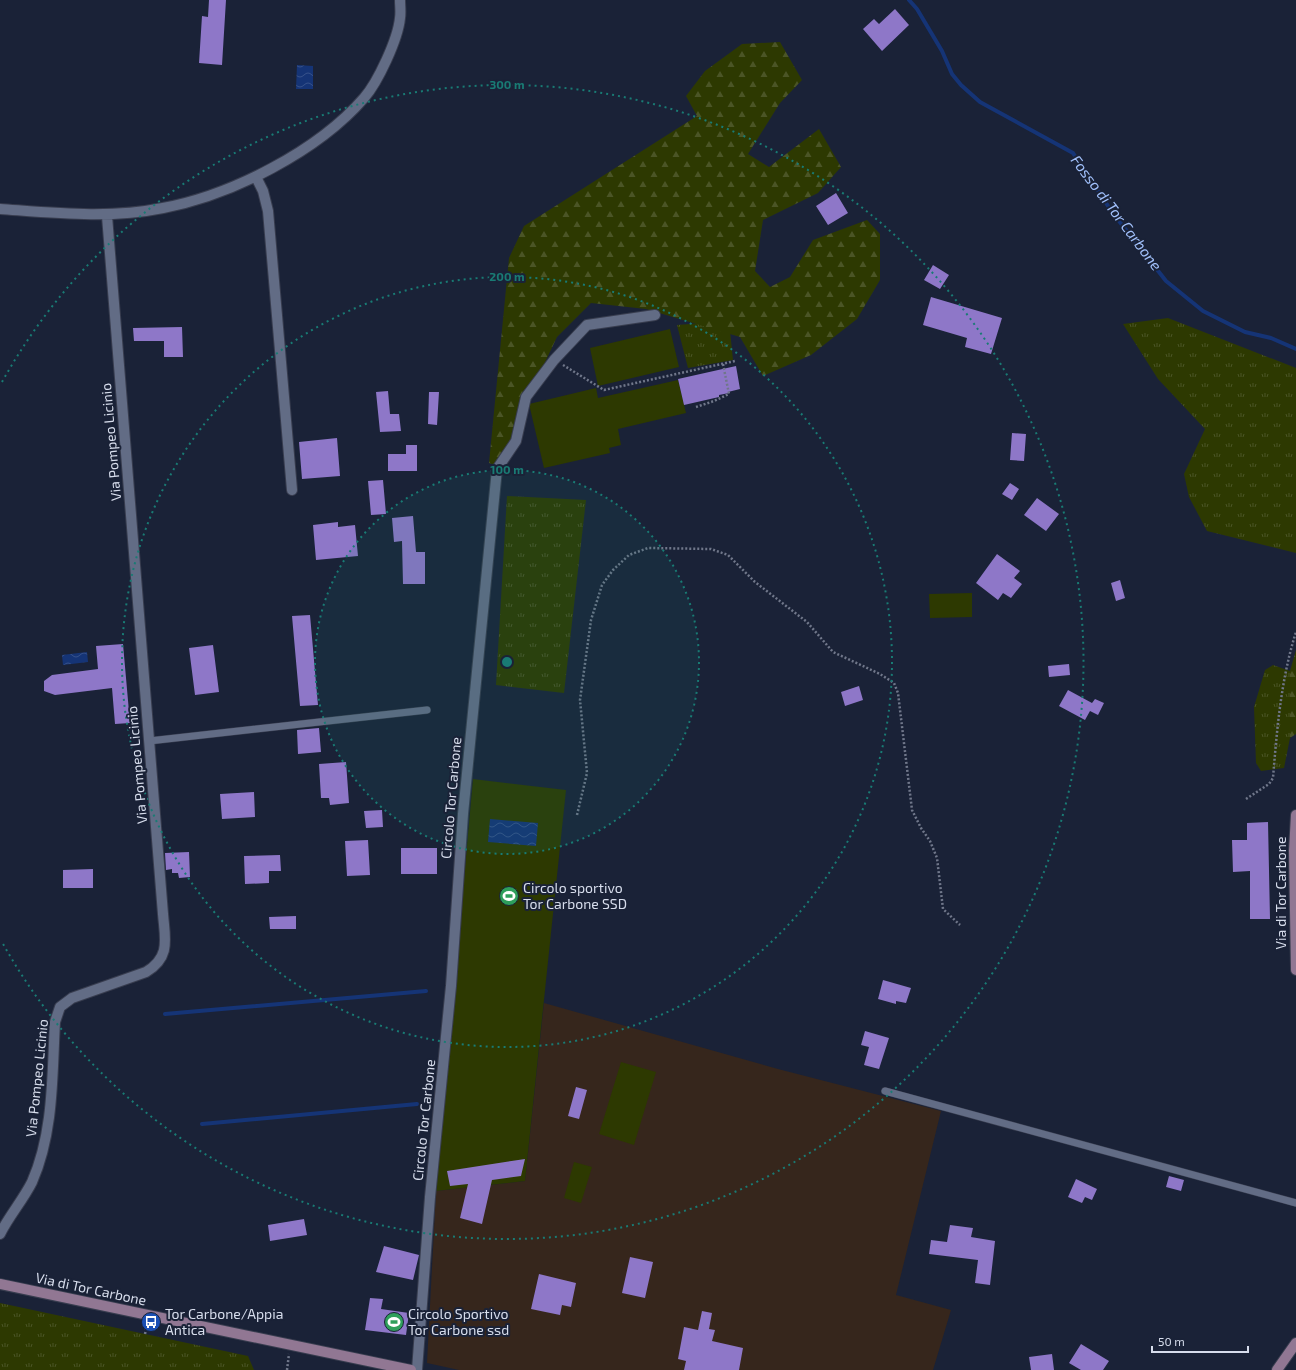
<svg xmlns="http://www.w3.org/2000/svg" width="1296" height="1370" viewBox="0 0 1296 1370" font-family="'Exo 2',sans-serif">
  <defs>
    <pattern id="grass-tufts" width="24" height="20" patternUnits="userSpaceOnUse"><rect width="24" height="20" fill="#2d3901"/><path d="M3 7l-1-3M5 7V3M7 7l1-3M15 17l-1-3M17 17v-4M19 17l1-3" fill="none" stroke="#4b5526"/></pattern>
    <pattern id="forest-firs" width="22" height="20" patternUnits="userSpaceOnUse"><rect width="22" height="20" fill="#2d3901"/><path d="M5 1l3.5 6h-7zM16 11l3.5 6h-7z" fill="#4b5526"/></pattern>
    <pattern id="water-waves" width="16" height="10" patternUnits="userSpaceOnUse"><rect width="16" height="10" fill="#153476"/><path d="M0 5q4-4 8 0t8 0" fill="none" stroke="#36518a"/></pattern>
  </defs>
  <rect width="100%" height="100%" fill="#1a2237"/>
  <path fill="#36261c" d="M544,1003L778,1069L941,1111L896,1295L951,1310L933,1370H459L427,1363L436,1191L525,1181Z"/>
  <path fill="url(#grass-tufts)" d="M1168,318L1296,368V553L1207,531L1189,497L1184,474L1205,429L1158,379L1123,324Z
    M729,321L733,360L688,368L677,325Z
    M507,496L586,500L564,693L496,685Z
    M1273,665L1290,671V738L1284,768L1261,771L1256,763L1254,707L1265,670Z
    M0,1303L248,1356L254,1370H0Z"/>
  <path fill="url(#forest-firs)" d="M780,42L802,80L780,103L748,154L769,167L819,129L841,167L818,193L763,220L755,271L770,287L790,277L813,240L867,220L880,234V280L857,319L811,355L763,376L740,337L646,309L591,303L557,337L528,398L502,467L489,463L509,258L524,226L697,116L686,96L705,71L742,44Z
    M1296,650V734L1290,738V671Z"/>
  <path fill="#2d3901" d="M670,329L679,367L598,386L590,348Z
    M678,380L686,413L618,429L621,445L609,448L610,453L544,468L529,404L596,388L598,398Z
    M972,593V617L930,618L929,594Z
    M473,779L566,790L525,1181L436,1191Z
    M621,1062L656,1072L634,1145L599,1134Z
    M574,1162L592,1167L581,1203L564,1198Z"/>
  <path fill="url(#water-waves)" d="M297,65L313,66V89H296Z
    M87,652L88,662L63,665L62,655Z
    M490,819L538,823L536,846L488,842Z"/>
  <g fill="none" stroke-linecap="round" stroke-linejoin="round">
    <path stroke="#153476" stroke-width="4" d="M909,0L917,9L942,51L952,74L961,85L980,102L1073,153L1112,212L1166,281L1203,311L1245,332L1271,338L1296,349
      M165,1014L426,991
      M202,1124L417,1104"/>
  </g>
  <path fill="#8e77c8" d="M209,0H226L222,65L199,63L202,16L208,17Z
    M895,9L909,25L882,51L863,29L874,19L879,24Z
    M836,193L848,213L828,225L816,206Z
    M933,265L949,275L940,289L924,280Z
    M931,297L1002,318L991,354L965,347L967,338L923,325Z
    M182,327L183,357H164V341H134L133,328Z
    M736,366L740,389L728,392L729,393L719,395V397L684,405L678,379Z
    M388,391L390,414H399L401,431L380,432L376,392Z
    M429,392H439L437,425L428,424Z
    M1012,433L1026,434L1024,461L1010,460Z
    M337,438L340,476L302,479L299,442Z
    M406,445H417V471H388V454H406Z
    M383,480L386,514L371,515L368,481Z
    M1010,483L1019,489L1012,500L1002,494Z
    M1037,498L1059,514L1046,531L1024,515Z
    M413,516L416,552H425V584H403L402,541L394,542L392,518Z
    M338,522V527L355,525L358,556L316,560L313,525Z
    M997,554L1020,571L1014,578L1022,584L1011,598L1003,593L998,600L976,583Z
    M1120,580L1125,598L1116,601L1111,583Z
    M310,615L318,705L300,706L292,616Z
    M123,644L130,723L115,724L112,688L55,695L44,691V681L52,675L98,669L96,646Z
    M213,645L219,692L195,695L189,648Z
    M1069,664L1070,675L1049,677L1048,666Z
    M859,686L863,700L845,706L841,692Z
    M1068,690L1092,703L1095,699L1104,703L1098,715L1090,711L1085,720L1059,706Z
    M319,728L321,752L298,754L297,730Z
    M346,762L349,803L330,805L329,798H321L319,764Z
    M254,792L255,817L222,819L220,794Z
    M382,810L383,827L366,828L364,811Z
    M1268,822L1270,919H1250V871L1233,872L1232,840H1247V823Z
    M368,840L370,875L347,876L345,841Z
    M401,848H437V874H401Z
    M189,852L190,877L179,878L178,873H172V869L166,870L165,853Z
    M280,855L281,871H269V883L245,884L244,856Z
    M93,869V888H63V870Z
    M296,916V929H270L269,917Z
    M883,980L911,988L906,1003L896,1001V1004L878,999Z
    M865,1031L889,1038L879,1069L864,1065L869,1047L861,1045Z
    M576,1087L587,1090L579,1119L568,1116Z
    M525,1159L521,1176L492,1180L482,1224L460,1218L468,1184L450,1186L447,1171Z
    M1169,1176L1184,1180L1181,1191L1166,1187Z
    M1076,1179L1097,1189L1092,1200L1085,1197L1082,1203L1068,1197Z
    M304,1219L307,1235L270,1241L268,1225Z
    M950,1225L973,1228L971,1237L995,1241L990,1285L975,1283L978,1260L929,1254L931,1240L947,1242Z
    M384,1246L419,1255L413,1280L376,1272Z
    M630,1257L653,1262L645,1298L622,1293Z
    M539,1274L576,1283L571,1307L562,1305L560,1315L531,1309Z
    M370,1298L383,1299L381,1309L409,1313L406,1335L365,1330Z
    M702,1311L712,1313L709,1329L715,1330L712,1341L743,1348L739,1370H684L686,1361L678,1359L684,1327L698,1330Z
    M1081,1344L1109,1361L1103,1370H1081L1069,1363Z
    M1052,1354L1054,1370H1031L1029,1357Z"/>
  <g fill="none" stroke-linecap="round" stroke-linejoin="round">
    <g stroke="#383d4f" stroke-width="8">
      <path id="service" d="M149,741L427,710
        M885,1091L1296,1203"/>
    </g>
    <g stroke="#383d4f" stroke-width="12">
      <path id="minor" d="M256,177L263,191L268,211L292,490
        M0,209C55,213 109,219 163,208C232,195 318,151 364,98C378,82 398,39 400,18C401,12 400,6 400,0
        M0,1234C9,1216 23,1200 32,1182C54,1132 52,1075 55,1022L60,1007L72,998L146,972C171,957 165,939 163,914L107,216
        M417,1370L430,1197L451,986L463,814L497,469L516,441L526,397L554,360L587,325L655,315"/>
    </g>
    <g stroke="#383d4f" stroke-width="12">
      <path id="secondary" d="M1296,815L1294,851L1296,970
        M0,1284L411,1370
        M1277,1370L1296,1343"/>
    </g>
    <path stroke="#70778a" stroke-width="2.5" stroke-dasharray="2 2" stroke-linecap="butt" d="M563,365L604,390L735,361
      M696,407L714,401L729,394L723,364
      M1246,799L1269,784L1273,778C1277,729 1281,679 1296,632
      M577,815L587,773L580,700L591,620L602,585L613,570L629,555L648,548L711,549L728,555L755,582L807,622L833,652L880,674L894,683L898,693L912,810L921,828L930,841L937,858L943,909L960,925
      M145,1334L147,1325
      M287,1370L289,1354"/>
    <use href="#service" stroke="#626c85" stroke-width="7"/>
    <use href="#minor" stroke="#626c85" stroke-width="10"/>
    <use href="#secondary" stroke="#917793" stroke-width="10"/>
  </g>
  <circle cx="507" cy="662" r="192" fill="#197b74" fill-opacity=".12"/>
  <g fill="none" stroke="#197b74" stroke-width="2" stroke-dasharray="2 4">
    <circle cx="507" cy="662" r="192"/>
    <circle cx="507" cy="662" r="385"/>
    <path d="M2 382A577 577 0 1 1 2 942"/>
  </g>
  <defs>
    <g id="stadium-disc" transform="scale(1)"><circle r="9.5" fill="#2e9e5b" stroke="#1a2237"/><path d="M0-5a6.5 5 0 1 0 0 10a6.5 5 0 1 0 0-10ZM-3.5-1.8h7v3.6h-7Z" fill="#fff"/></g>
    <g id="bus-disc" transform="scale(1)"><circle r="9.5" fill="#1a4fb4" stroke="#1a2237"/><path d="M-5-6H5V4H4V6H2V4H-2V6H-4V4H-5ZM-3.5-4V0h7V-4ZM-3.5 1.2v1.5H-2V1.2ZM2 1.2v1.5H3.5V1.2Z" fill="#fff"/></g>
  </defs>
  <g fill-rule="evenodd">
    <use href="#stadium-disc" x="509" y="896"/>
    <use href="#bus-disc" x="151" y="1322"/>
    <use href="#stadium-disc" x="394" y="1322"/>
  </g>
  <g text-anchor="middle" stroke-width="4" stroke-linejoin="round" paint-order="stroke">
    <g font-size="14" fill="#d7ddec" stroke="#1a2237">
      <text transform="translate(111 442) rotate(-95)" y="5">Via Pompeo Licinio</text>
      <text transform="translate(137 765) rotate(-95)" y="5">Via Pompeo Licinio</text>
      <text transform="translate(451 798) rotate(-85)" y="5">Circolo Tor Carbone</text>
      <text transform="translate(1281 893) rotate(-90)" y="5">Via di Tor Carbone</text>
      <text transform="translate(37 1078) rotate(-84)" y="5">Via Pompeo Licinio</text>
      <text transform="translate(424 1120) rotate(-84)" y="5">Circolo Tor Carbone</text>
      <text transform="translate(91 1289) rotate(12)" y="5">Via di Tor Carbone</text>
    </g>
    <g font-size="14" fill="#d7ddec" stroke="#1a2237" text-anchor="start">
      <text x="523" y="893">Circolo sportivo<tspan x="523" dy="16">Tor Carbone SSD</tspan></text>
      <text x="165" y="1319">Tor Carbone/Appia<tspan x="165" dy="16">Antica</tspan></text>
      <text x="408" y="1319">Circolo Sportivo<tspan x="408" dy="16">Tor Carbone ssd</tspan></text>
    </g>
    <g font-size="15" font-style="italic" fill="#a1c0fb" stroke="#1a2237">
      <text transform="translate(1116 213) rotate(53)" y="5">Fosso di Tor Carbone</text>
    </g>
  </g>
  <circle cx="507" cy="662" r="6" fill="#197b74" stroke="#1a2237" stroke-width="2"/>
  <g font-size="12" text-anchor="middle" font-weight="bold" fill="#197b74" stroke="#1a2237" stroke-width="4" stroke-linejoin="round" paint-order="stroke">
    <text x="507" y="89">300 m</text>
    <text x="507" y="281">200 m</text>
    <text x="507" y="474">100 m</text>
  </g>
  <path d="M1152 1346v6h96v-6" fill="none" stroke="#d7ddec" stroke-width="2"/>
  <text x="1158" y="1346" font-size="12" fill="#d7ddec" stroke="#1a2237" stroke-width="3" paint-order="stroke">50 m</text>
</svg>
